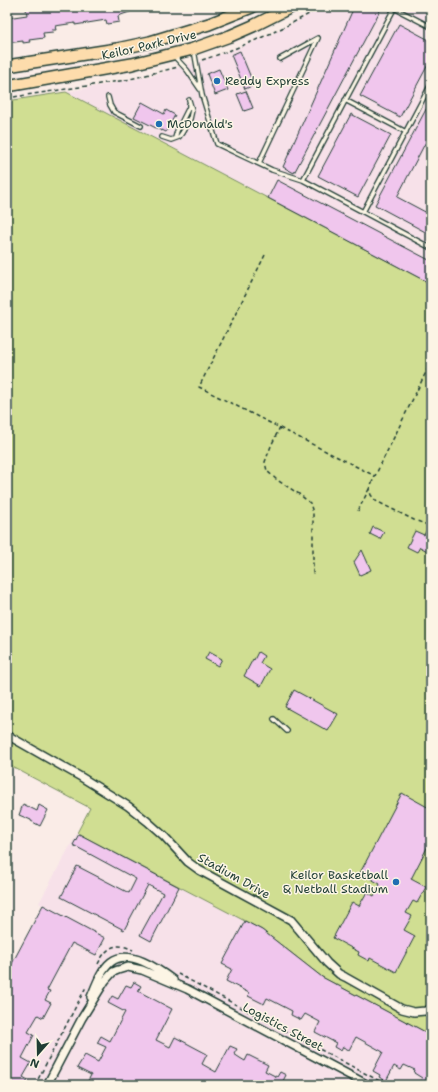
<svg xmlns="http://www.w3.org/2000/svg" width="438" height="1092" viewBox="0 0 438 1092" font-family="'Shantell Sans',sans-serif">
  <rect width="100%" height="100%" fill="#faece7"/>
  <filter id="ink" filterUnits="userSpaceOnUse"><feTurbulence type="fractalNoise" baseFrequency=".025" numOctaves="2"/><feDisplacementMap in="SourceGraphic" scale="8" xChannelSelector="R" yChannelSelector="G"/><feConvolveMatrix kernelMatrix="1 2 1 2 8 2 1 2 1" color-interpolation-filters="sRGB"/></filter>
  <g filter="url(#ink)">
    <path fill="#f7e1e9" d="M323,7H420L431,13V284L66,92L151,76L213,57L262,39L298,21Z
      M77,833L262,930L431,1035V1085H7L43,906L39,903Z"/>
    <path fill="#d0de92" stroke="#788e63" d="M66,92L431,284V1035L322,977L262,930L77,833L90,808L7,764V101Z"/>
    <path fill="#f0c6ed" stroke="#1f3d34" d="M41,7H44L45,9L59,7H141V8L118,16L119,22L107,24L106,20L75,25V23L55,26L56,30H52L53,32L43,33L44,38L29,40L30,42L23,43V41L7,43V18L27,15L26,9Z
      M354,7H382L294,173L283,167Z
      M399,24L431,41V59L400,117L360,96Z
      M240,51L254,85L245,89L231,55Z
      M219,69L228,90L215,95L207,74Z
      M246,91L253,108L244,111L237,94Z
      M431,100V132L397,197L431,215V235L375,205Z
      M142,102L164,114L166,110L175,115L166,132L162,130V131L134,117Z
      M351,114L391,135L358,197L318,176Z
      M277,180L431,261V284L268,198Z
      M431,522V553L420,547L417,552L407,547L415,531L424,535Z
      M373,527L384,532L380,539L370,534Z
      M362,550L371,570L360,575L354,562Z
      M209,652L222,659L218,666L205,659Z
      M258,652L264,656L260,663L270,669L261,686L244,676L253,659L254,660Z
      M294,690L338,714L328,731L285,707Z
      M402,793L431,809V840L411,879L426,887L417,903L413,901L406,913L412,916L404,930L415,936L396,972L370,958L369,961L358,955L359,952L333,938L352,902L359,906L367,892L374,896L380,884L360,873Z
      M23,804L37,811L39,805L48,810L40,826L31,821V820L19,815Z
      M79,834L179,887L151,941L140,935L163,893L148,885L124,930L61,897L77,866L129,893L136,879L73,845Z
      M43,905L105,938L96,955L72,943L47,990L50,991L45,1000L51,1003L43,1018L38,1015L28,1032L34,1035L22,1058L31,1063L23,1077L28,1080L25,1085H7V973Z
      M245,921L262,930L322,977L431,1035V1081L429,1085H424L420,1083L422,1078L414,1073L415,1070L404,1065L401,1070L394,1066L386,1081L379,1077L380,1075L373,1071L383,1052L356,1037L349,1050L343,1047L341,1051L334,1047L336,1043L315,1032L320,1022L305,1014L301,1020L291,1015L292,1011L267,998L264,1004L248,996L249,993L226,981L232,969L222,964Z
      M134,982L141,986L138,991L172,1009L156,1040L170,1047L175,1037L207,1054L202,1064L216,1072L230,1046L237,1049L234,1054L240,1058L245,1061L248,1055L268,1065L265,1071L277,1077L280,1072L286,1075L281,1085H86L91,1075L77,1068L85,1055L98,1062L106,1047L97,1043L101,1036L110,1041L125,1012L108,1003L112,996L118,999L126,985L131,987Z"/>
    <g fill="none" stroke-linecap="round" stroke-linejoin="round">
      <g stroke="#1f3d34" stroke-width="6">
        <path id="lane" d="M394,8L431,27
          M194,50L202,95L217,144L272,170L303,180L431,248
          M174,56L187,70L200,89
          M108,97L110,105L114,112L141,126
          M345,100L406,132
          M162,137L171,140L179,137L182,133L190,119L192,110L189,100
          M175,138L177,131L189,107V104
          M259,163L318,38L280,59
          M303,180L395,7
          M363,212L431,84
          M274,719L287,731"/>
      </g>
      <g stroke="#1f3d34" stroke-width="10">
        <path id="street" d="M7,735L81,777L128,806L147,821L164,836L188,862L199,870L291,920L327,963L339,974L345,977L402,1009L414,1012L425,1011L431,1009
          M91,997C96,985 101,970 111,962C129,948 158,969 173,980
          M47,1085L82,1018L105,981L113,972L118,970L128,967L142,970L187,989L368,1085"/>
      </g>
      <g stroke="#1f3d34" stroke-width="14">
        <path id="primary" d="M7,66L117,49L150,42L209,24L252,7
          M7,86L132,64L193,49L230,36L253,26L291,7"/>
      </g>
      <path stroke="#1f3d34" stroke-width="1.5" stroke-dasharray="4 3" stroke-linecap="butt" d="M424,7L431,11
        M202,60C243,47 284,29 321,7
        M7,98L126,80L178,67
        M265,255L199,387L375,476
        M280,427L271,446L265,462L267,471L277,480L299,494L310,503L313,513V576
        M358,511L369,489
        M428,525L414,520L376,501L371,495L369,489L375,476L431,362
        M98,964C106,948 115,941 133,950
        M178,974L387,1085
        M35,1085L86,987"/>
      <use href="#lane" stroke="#fcf5e5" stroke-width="3.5"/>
      <use href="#street" stroke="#fcf5e5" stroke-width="7"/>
      <use href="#primary" stroke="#fddcac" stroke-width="11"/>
    </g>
  </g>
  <g fill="#1f6fb2" stroke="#fcf5e5" stroke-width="1.5">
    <circle cx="217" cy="81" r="4"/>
    <circle cx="159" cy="124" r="4"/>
    <circle cx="396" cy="882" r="4"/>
  </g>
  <g text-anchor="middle" stroke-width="3" stroke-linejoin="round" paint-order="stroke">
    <g font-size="12" fill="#1f3d34" stroke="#fcf5e5">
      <text transform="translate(149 45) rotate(-13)" y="4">Keilor Park Drive</text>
      <text transform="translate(234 876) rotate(29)" y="4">Stadium Drive</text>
      <text transform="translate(283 1027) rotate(28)" y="4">Logistics Street</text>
    </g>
    <g font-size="12" fill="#1f3d34" stroke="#fcf5e5" text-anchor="start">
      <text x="225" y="85">Reddy Express</text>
      <text x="167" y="128">McDonald's</text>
      <text x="388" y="879" text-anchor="end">Keilor Basketball<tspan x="388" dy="14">&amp; Netball Stadium</tspan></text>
    </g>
  </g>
  <rect width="438" height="1092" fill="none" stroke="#fcf5e5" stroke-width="24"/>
  <rect x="12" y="12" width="414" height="1068" fill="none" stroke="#1f3d34" stroke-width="1.5" filter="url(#ink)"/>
  <g transform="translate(38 1054) rotate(200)" stroke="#fcf5e5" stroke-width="3" paint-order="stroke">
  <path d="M0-3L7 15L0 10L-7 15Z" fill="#1f3d34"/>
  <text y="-6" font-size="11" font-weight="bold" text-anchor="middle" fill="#1f3d34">N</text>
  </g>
</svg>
